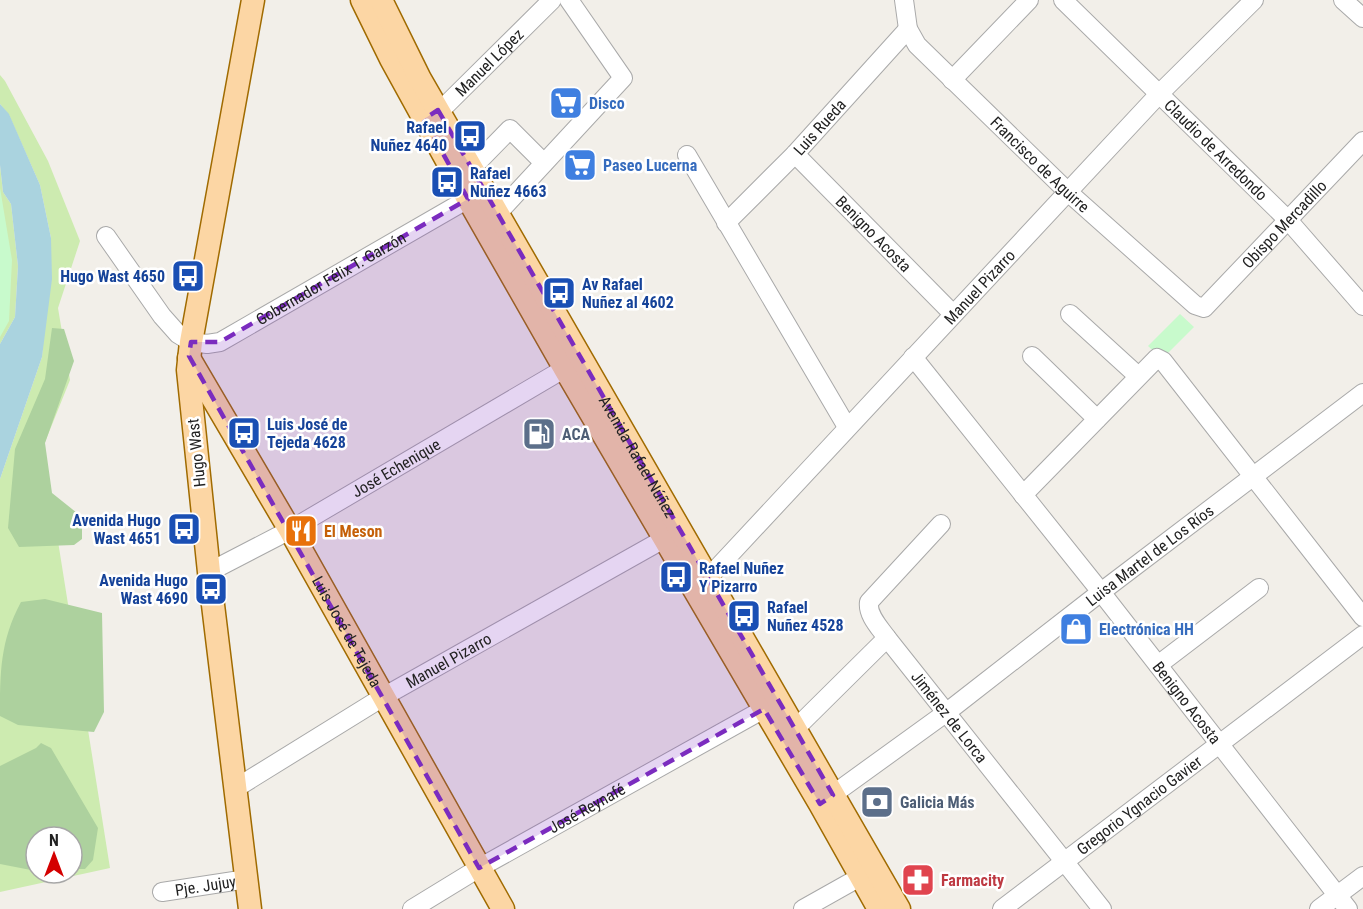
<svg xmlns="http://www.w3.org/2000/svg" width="1363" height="909" viewBox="0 0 1363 909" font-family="'Roboto Condensed',sans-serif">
  <rect width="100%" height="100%" fill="#f2efe9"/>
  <path fill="#cdebb0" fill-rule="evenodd" d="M0,75L5,81L48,161L80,241L58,308L70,380L43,447L110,868L0,892V479L42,357L51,238L40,185L9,115L0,104ZM36,837H72V873H36Z
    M0,165L3,192L11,204L18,266L15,317L0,344Z"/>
  <path fill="#add19e" d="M52,328L64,329L74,361L45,443L52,493L82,517V539L74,545L19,547L8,528L15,449L45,379Z
    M45,599L102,613L104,712L94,732L18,725L0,716C0,673 0,641 21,602Z
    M41,743L51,748L98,828L93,860L85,869H72V837H36V871L0,864V766L36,748Z"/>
  <path fill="#c8facc" d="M0,188L12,260L9,321L0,337Z
    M1180,314L1194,327L1162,359L1148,346Z"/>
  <path fill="#aad3df" d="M0,104L9,114L40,185L51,238L52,279L42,357L0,479V344L15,317L18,266L11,204L3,192L0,165Z"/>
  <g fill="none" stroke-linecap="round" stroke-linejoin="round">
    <g stroke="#a9a9a9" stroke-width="20">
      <g id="minor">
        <path id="s1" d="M904,0L908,29L917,45L1068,192L1195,305L1204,308L1363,141"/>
        <path id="s2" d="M1063,0L1288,220L1363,306"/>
        <path d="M1343,0L1363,18"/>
        <path d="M952,80L1029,0"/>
        <path id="s3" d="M426,117L446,105L552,0"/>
        <path id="s4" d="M795,154L953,314"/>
        <path d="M687,155L847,427"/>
        <path d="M472,168L510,129L544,163"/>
        <path d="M498,213L623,78L569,0"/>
        <path id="s5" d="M726,223L795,154L908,29"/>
        <path id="s6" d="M106,236L162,316L178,334L191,342L207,344L220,342L468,199"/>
        <path d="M1070,314L1138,376"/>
        <path d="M1032,356L1097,419"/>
        <path id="s7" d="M913,357L1101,592L1348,909"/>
        <path d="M1023,495L1157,358L1163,361L1363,617"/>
        <path id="s8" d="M941,524L869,602C867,615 880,628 887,638L1102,909"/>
        <path id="s9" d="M209,572L290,530L574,363"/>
        <path id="s10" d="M708,578L1160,93L1254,0"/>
        <path d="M1158,665L1259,588"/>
        <path d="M795,729L887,638"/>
        <path id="s11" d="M236,788L383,697L664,539"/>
        <path id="s12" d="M824,801L947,712L1101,592L1363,393"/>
        <path id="s13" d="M162,892L247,879"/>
        <path id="s14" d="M412,909L479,868L764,709"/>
        <path d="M803,909L860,877"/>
        <path id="s15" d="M1002,909L1363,635"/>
        <path d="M1319,909L1363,876"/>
      </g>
    </g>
    <g stroke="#a06b00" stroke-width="25">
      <g id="major">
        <path d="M362,0L391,59L468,199L565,369L820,804L879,909"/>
        <path id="s16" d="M381,0L420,79L899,909"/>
        <path id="s17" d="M189,358L290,530L503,909"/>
        <path d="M250,909L209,572L188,370L191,342L253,0"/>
      </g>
    </g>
    <use href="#minor" stroke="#fff" stroke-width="18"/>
    <use href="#major" stroke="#fcd6a4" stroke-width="22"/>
  </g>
  <path fill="#7b2cbf" fill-opacity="0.2" stroke="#7b2cbf" stroke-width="4.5" stroke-dasharray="12 8" stroke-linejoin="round" d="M438,110L833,795L820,804L764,709L479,868L189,356L191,342H220L468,199L424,119Z"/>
  <defs>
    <g id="supermarket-square" transform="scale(1.725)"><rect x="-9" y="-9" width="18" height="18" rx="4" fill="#3f7fe0" stroke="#fff"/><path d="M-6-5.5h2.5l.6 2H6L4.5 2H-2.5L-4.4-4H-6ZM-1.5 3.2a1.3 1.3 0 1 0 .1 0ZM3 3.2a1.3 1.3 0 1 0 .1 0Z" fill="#fff"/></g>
    <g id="bus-square" transform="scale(1.725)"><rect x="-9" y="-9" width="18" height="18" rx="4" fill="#1a4fb4" stroke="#fff"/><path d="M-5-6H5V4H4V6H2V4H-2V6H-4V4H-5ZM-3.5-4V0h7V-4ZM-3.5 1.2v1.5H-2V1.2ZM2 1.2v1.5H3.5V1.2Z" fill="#fff"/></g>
    <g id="fuel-square" transform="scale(1.725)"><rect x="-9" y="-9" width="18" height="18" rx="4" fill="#5c6f8a" stroke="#fff"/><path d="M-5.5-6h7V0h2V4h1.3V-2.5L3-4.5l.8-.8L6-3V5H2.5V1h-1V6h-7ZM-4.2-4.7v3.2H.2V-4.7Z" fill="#fff"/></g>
    <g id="restaurant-square" transform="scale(1.725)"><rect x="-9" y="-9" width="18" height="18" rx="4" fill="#e8710a" stroke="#fff"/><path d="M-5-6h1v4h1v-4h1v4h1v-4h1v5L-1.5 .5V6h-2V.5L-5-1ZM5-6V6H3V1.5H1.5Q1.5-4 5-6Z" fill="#fff"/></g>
    <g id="shop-square" transform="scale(1.725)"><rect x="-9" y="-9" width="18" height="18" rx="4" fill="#3f7fe0" stroke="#fff"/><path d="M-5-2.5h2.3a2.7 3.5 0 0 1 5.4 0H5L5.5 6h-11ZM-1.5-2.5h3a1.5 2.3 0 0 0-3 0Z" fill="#fff"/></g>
    <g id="bank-square" transform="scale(1.725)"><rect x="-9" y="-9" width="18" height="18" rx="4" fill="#5c6f8a" stroke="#fff"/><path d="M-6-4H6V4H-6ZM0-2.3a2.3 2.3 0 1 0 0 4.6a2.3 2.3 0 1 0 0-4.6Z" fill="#fff"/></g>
    <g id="pharmacy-square" transform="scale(1.725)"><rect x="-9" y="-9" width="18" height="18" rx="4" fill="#e0444e" stroke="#fff"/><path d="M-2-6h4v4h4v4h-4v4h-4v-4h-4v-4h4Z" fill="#fff"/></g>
  </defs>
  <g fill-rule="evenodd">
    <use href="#supermarket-square" x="566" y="103"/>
    <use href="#bus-square" x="470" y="136"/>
    <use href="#supermarket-square" x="580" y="165"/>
    <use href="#bus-square" x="447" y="182"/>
    <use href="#bus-square" x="188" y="276"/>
    <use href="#bus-square" x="559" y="293"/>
    <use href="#bus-square" x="244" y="433"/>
    <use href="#fuel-square" x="539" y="434"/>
    <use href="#bus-square" x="184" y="529"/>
    <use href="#restaurant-square" x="301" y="531"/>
    <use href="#bus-square" x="676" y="577"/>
    <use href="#bus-square" x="211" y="589"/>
    <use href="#bus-square" x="744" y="616"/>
    <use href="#shop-square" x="1076" y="629"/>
    <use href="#bank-square" x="877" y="802"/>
    <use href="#pharmacy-square" x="918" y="880"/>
  </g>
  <g text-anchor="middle" stroke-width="5" stroke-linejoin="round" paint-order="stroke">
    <g font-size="16" fill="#222" stroke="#fff">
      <text dy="6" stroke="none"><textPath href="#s3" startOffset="84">Manuel López</textPath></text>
      <text dy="6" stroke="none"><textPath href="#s5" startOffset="134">Luis Rueda</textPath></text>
      <text dy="6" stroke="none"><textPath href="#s2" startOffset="214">Claudio de Arredondo</textPath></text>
      <text dy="6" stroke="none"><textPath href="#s1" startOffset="219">Francisco de Aguirre</textPath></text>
      <text dy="6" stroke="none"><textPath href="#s1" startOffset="554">Obispo Mercadillo</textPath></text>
      <text dy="6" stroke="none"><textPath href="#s4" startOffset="112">Benigno Acosta</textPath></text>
      <text dy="6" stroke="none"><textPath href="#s6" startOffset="294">Gobernador Félix T. Garzón</textPath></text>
      <text dy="6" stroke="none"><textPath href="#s10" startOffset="398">Manuel Pizarro</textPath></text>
      <text transform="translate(196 453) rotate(-96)" y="6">Hugo Wast</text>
      <text dy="6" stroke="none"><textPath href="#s16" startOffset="524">Avenida Rafael Núñez</textPath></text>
      <text dy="6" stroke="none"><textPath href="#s9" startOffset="214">José Echenique</textPath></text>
      <text dy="6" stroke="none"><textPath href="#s12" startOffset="408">Luisa Martel de Los Ríos</textPath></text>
      <text dy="6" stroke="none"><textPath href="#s17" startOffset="316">Luis José de Tejeda</textPath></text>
      <text dy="6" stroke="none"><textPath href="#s11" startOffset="248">Manuel Pizarro</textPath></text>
      <text dy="6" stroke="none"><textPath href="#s7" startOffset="441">Benigno Acosta</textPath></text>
      <text dy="6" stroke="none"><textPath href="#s8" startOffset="248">Jiménez de Lorca</textPath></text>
      <text dy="6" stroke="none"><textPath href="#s15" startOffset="172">Gregorio Ygnacio Gavier</textPath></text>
      <text dy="6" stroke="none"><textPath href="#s14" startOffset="202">José Reynafé</textPath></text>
      <text dy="6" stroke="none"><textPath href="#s13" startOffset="44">Pje. Jujuy</textPath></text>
    </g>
    <g font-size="16" font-weight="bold" fill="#366cbe" stroke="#fff" text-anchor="start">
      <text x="589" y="109">Disco</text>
      <text x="603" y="171">Paseo Lucerna</text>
      <text x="1099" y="635">Electrónica HH</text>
    </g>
    <g font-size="16" font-weight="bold" fill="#164399" stroke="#fff" text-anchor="start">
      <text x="447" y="133" text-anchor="end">Rafael<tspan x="447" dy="18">Nuñez 4640</tspan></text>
      <text x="470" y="179">Rafael<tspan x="470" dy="18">Nuñez 4663</tspan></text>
      <text x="165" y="282" text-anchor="end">Hugo Wast 4650</text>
      <text x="582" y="290">Av Rafael<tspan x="582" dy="18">Nuñez al 4602</tspan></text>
      <text x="267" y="430">Luis José de<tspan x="267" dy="18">Tejeda 4628</tspan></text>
      <text x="161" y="526" text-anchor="end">Avenida Hugo<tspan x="161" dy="18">Wast 4651</tspan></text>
      <text x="699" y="574">Rafael Nuñez<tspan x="699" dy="18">Y Pizarro</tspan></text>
      <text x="188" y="586" text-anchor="end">Avenida Hugo<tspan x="188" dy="18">Wast 4690</tspan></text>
      <text x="767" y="613">Rafael<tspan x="767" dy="18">Nuñez 4528</tspan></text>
    </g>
    <g font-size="16" font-weight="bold" fill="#4e5e75" stroke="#fff" text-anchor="start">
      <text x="562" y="440">ACA</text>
      <text x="900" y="808">Galicia Más</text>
    </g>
    <g font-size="16" font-weight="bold" fill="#c56008" stroke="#fff" text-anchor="start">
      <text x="324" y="537">El Meson</text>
    </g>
    <g font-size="16" font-weight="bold" fill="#be3a42" stroke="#fff" text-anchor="start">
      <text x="941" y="886">Farmacity</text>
    </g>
  </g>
  <g transform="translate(54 855)"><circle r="28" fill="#ffffff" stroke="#a7a7a7" stroke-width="1.5"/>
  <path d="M0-4.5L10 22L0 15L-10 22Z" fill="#d40000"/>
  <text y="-9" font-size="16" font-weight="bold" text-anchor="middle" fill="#222222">N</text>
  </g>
</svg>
